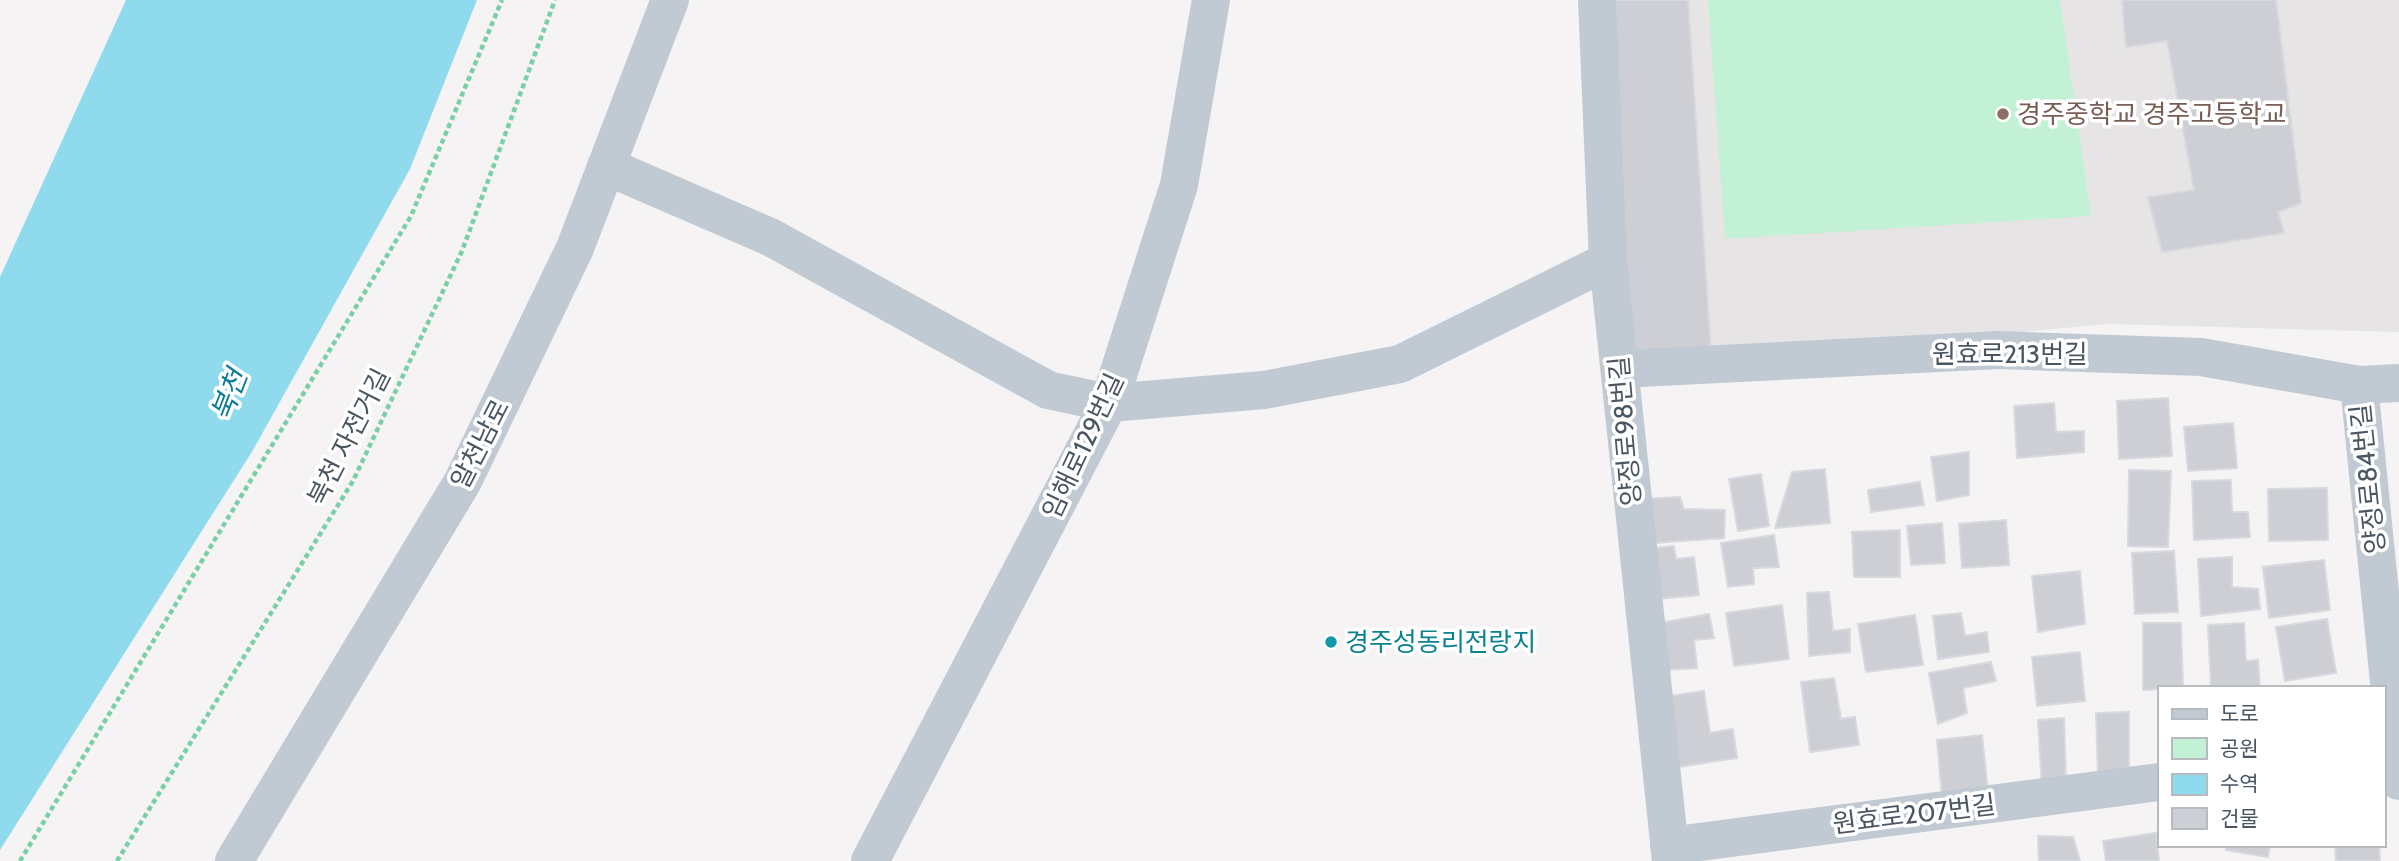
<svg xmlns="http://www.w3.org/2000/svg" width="2399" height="861" viewBox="0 0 2399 861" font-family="Cabin,'Noto Sans KR',sans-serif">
  <rect width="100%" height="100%" fill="#f5f3f3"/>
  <path fill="#e6e4e5" d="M1607,0H2399V332L2108,324L1620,369Z"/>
  <path fill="#c3f1d5" d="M1708,0H2060L2091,216L1725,239Z"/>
  <path fill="#90daee" d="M126,0H477L410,169L253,450L0,850V277Z"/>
  <path fill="#cdcfd5" stroke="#d7d9de" stroke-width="2" d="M1610,0H1688L1711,353L1626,365Z
    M2122,0H2276L2301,203L2278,212L2284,233L2162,252L2148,197L2194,190L2167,41L2126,47Z
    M2168,398L2172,456L2119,459L2117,401Z
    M2054,403L2056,432L2084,431V452L2017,458L2014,406Z
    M2233,423L2237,468L2188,471L2184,427Z
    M1969,452V495L1937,501L1931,457Z
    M1825,469L1830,523L1775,528L1792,472Z
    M2129,470L2171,471L2168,547L2128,546Z
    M1761,474L1769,526L1738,531L1729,479Z
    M2231,480L2232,512H2248L2250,537L2194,540L2192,481Z
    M1920,482L1924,505L1871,512L1868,490Z
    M2327,488L2328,540L2269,541L2268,489Z
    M1680,497L1684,509L1725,510L1724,538L1640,544L1639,499Z
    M2006,520L2009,565L1962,568L1959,524Z
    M1942,523L1945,563L1911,565L1907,526Z
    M1900,530V577H1854L1852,532Z
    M1774,535L1779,567L1753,568L1754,584L1728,587L1721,543Z
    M1674,546L1676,559L1694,557L1699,595L1659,599L1654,548Z
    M2174,551L2178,612L2135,614L2132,553Z
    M2232,557V587L2258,589L2260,609L2201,616L2198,559Z
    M2324,560L2330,610L2269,618L2263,567Z
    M2080,571L2085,624L2038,632L2032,576Z
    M1829,592L1833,631L1850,629V652L1809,656L1807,593Z
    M1782,605L1789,659L1734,666L1726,613Z
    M1961,613L1965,636L1987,632L1989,652L1938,659L1933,616Z
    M1709,614L1714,638L1694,640L1697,668L1667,670L1660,623Z
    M1915,615L1923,665L1866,672L1858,624Z
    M2327,619L2336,673L2285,681L2276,627Z
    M2143,623H2181L2183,688L2143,690Z
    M2244,623L2246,661L2258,660L2260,688H2211L2208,625Z
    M2080,652L2085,701L2037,706L2032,657Z
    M1991,662L1996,681L1963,688L1967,713L1938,724L1929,673Z
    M1834,678L1841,719L1855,717L1859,745L1810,752L1801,682Z
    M1704,691L1710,733L1733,729L1737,758L1678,767L1669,696Z
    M2129,712V772L2098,776L2096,713Z
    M2064,718L2066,785L2042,788L2038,720Z
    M1982,735L1988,792L1942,796L1937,740Z
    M2156,833L2159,861H2106L2103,841Z
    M2038,836L2073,837L2080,861H2039Z
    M2227,845H2270L2268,857L2226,850Z
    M2335,845H2379L2380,861H2336Z"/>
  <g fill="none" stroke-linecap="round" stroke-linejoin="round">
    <path stroke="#7ad0a6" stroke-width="4.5" stroke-dasharray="5 3.5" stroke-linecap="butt" d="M20,861L411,216L502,0
      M117,861L353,481L462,251L555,0"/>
    <path stroke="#c1cad2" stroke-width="38" d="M1597,0L1608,261L1671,861
      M606,166L770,237L1048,390L1109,403L1264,390L1400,364L1608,261
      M1620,369L1999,350L2201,357L2359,385L2399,383
      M2359,385L2399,781
      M1669,846L2159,782
      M234,861L463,481L575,248L670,0
      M870,861L1109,403L1179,185L1211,0"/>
  </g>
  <circle fill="#8d6e63" stroke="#fff" stroke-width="2.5" cx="2003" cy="114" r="7"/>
  <circle fill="#0f9aa8" stroke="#fff" stroke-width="2.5" cx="1331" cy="642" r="7"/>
  <g text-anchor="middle" stroke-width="7" stroke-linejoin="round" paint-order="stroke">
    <g font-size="26" fill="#785e54" stroke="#fff" text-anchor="start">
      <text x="2017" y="123">경주중학교 경주고등학교</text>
    </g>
    <g font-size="26" fill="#4a5661" stroke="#fff">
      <text x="2010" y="363">원효로213번길</text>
      <text transform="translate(1625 431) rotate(-95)" y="9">양정로98번길</text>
      <text transform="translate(349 437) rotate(-63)" y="9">북천 자전거길</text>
      <text transform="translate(480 444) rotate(-63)" y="9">알천남로</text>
      <text transform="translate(1083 446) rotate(-65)" y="9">임해로129번길</text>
      <text transform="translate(2368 479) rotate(-96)" y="9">양정로84번길</text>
      <text transform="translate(1914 814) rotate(-7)" y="9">원효로207번길</text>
    </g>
    <g font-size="26" fill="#0d838f" stroke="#fff" text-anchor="start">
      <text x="1345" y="651">경주성동리전랑지</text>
    </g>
    <g font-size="28" font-style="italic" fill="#0c7c9b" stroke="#fff">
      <text transform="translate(229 395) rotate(-69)" y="10">북천</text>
    </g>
  </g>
  <rect x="2158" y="686" width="228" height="161" fill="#ffffff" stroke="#b7bbc0" stroke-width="2"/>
  <rect x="2172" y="709" width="35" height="10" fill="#c1cad2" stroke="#b7bbc0" stroke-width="2"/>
  <text x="2220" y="721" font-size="21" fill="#4a5661">도로</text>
  <rect x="2172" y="738" width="35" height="21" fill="#c3f1d5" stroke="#b7bbc0" stroke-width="2"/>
  <text x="2220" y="756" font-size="21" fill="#4a5661">공원</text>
  <rect x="2172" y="774" width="35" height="21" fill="#90daee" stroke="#b7bbc0" stroke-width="2"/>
  <text x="2220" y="791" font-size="21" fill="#4a5661">수역</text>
  <rect x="2172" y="808" width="35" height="21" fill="#cdcfd5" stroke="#b7bbc0" stroke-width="2"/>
  <text x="2220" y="826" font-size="21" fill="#4a5661">건물</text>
</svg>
